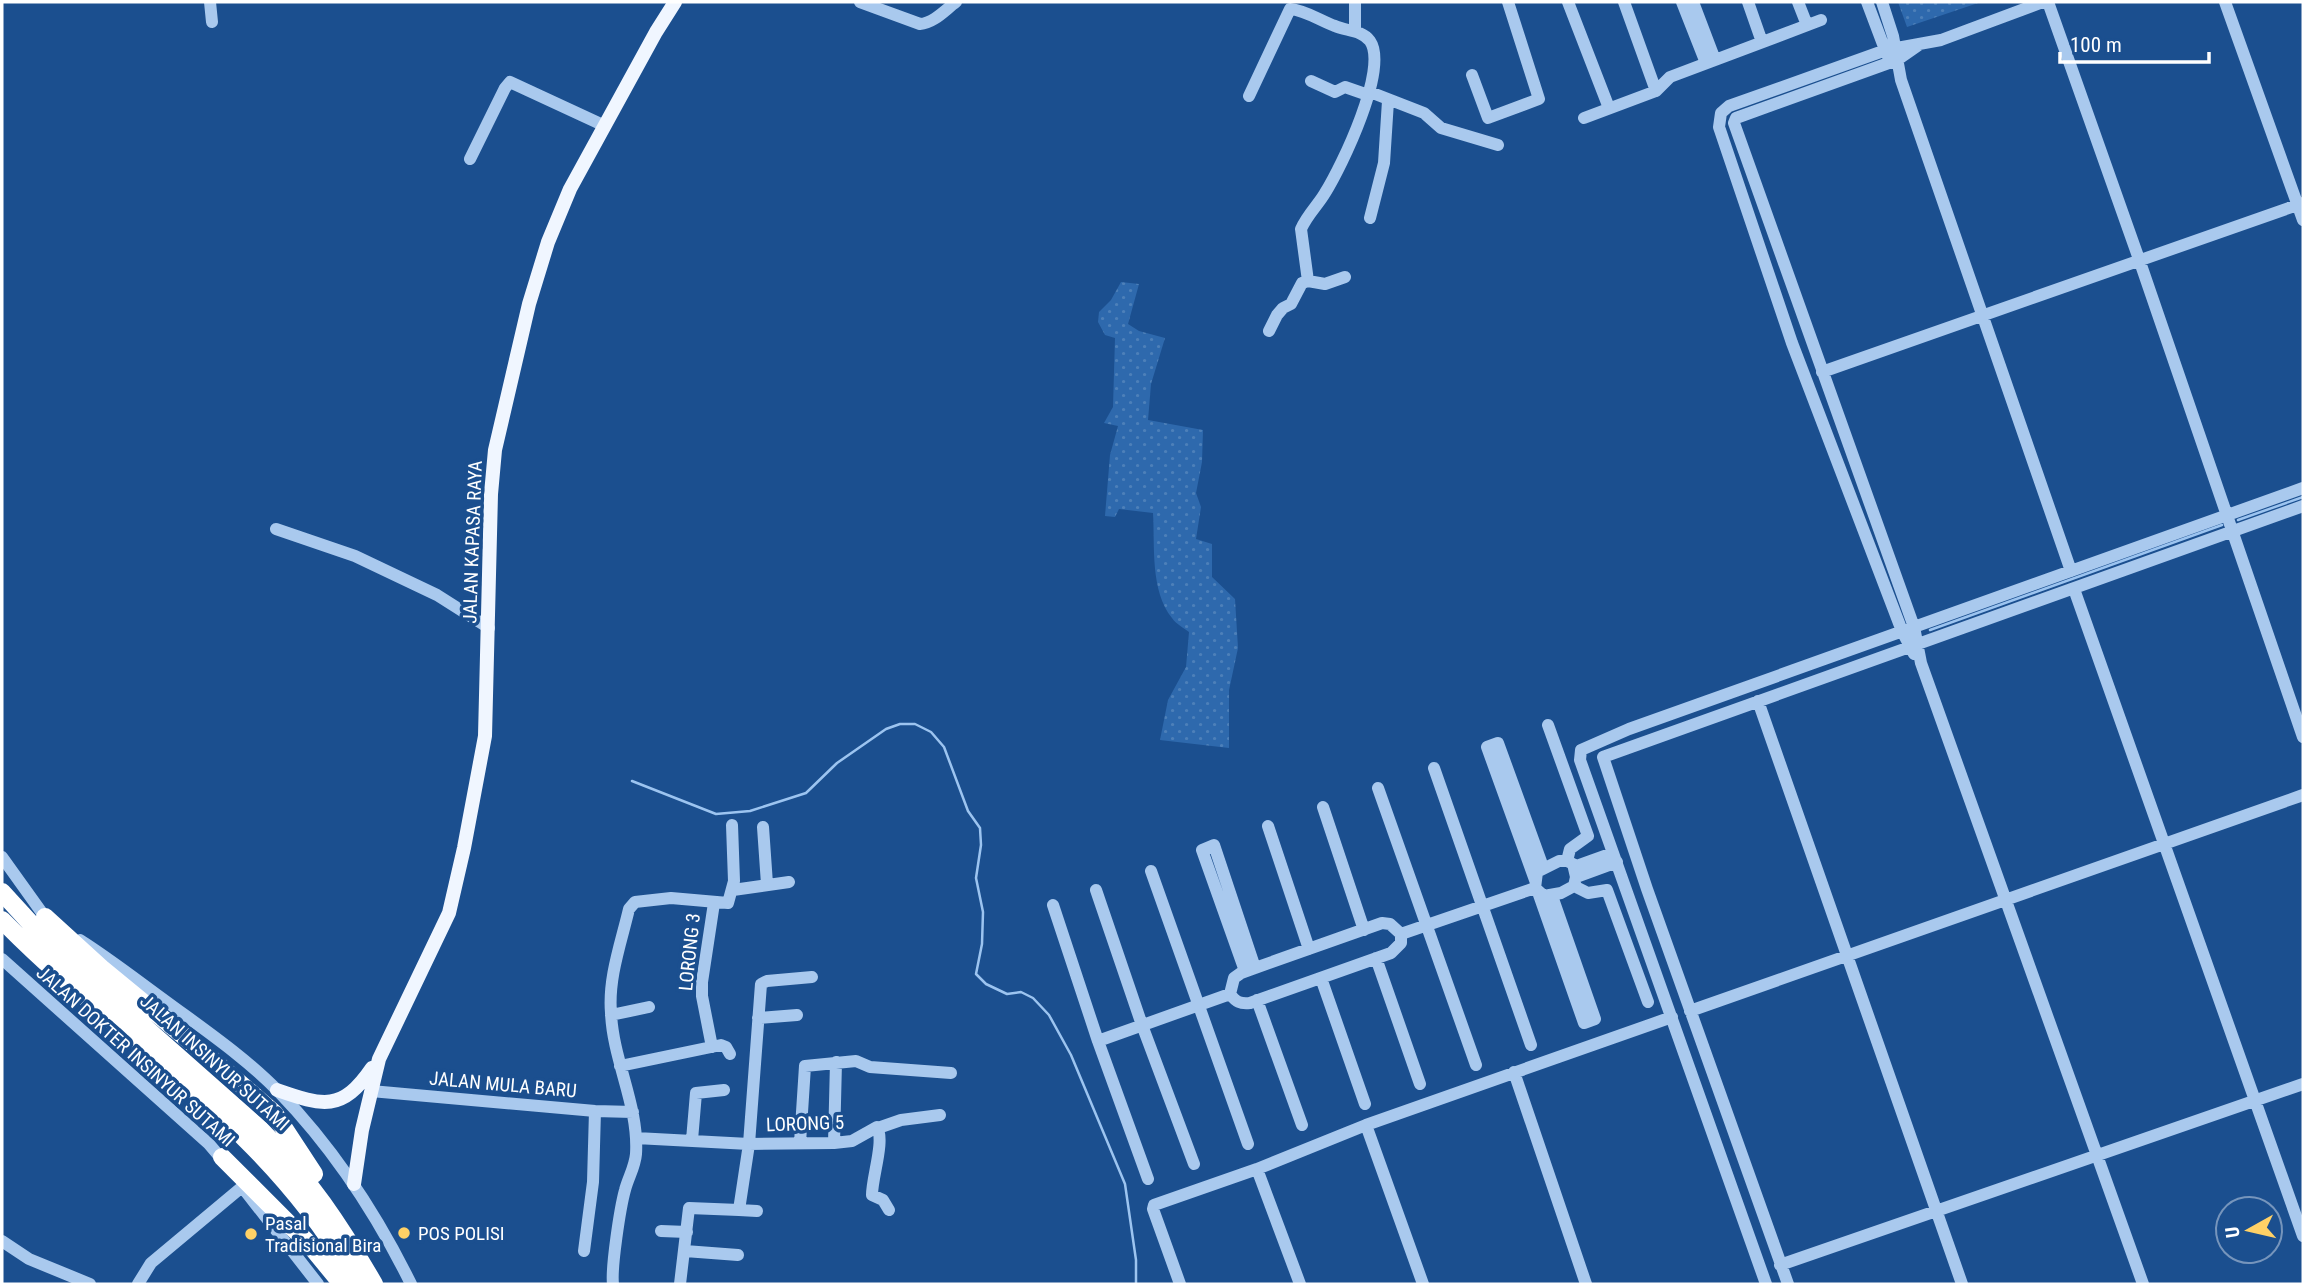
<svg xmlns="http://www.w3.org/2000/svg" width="2305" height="1286" viewBox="0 0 2305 1286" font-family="'Roboto Condensed',sans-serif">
  <defs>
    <pattern id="green-dots" width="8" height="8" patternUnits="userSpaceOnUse" patternTransform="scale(1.75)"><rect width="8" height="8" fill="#2e69ad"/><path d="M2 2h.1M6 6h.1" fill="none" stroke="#4d80b9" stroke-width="1.8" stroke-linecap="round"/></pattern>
  </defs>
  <rect width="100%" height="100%" fill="#1b4f8f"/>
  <path fill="url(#green-dots)" d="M1898,2H1981L1907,27Z
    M1121,282L1139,284L1128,324L1139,331L1165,338L1151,384L1148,420L1203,430L1202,462L1196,493L1201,507L1196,539L1212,544V577L1235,599L1238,648L1229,690V748L1160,740L1168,700L1186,667L1189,632C1184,628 1176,624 1172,618C1150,591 1155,546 1153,513L1119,509L1115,517L1105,516L1110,455L1118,426L1104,423L1113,407L1115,338L1105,335L1098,322L1099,312L1111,300Z"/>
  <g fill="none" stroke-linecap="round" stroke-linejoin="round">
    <path stroke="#9cc4f0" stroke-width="2.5" d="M2238,520L2303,497
      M1930,630L2222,525
      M632,781L716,814L750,811L806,793L837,763L886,729L900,724H915L931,732L944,747L968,811L980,828L981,845L976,878L983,912L982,944L976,974L986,984L1007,994L1021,992L1033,998L1049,1015L1071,1055L1125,1184L1136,1260V1284"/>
    <path stroke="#a9c9ee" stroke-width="12" d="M210,2L212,22
      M860,2L920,24C934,23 945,10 956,2
      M1355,2V31
      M1568,2L1609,108
      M1624,2L1656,91
      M1682,2L1706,63
      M1693,2L1715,60
      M1748,2L1762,42
      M1798,2L1807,25
      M1867,2L1887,55
      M1882,2L1893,36L1901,80L2071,571
      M2048,2L2140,262L2303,737
      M2225,2L2303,220
      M1920,44L1897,60L1736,118L1734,123L1914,627L1921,663L2143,1284
      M1472,75L1488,118L1539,99L1508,2
      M1311,81L1335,92L1345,87L1368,95
      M1370,92L1424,113L1441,128L1498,145
      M1249,96L1290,9C1305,10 1321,21 1335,26C1346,31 1362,30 1370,41C1389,68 1342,166 1325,193C1318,205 1307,215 1301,229L1308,281
      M1584,118L1656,91L1670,77L1821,20
      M470,159L505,88L510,82L605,126
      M1370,218L1384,163L1388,101
      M1308,281L1325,284L1345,277
      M1269,331L1277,315L1283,308L1291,304L1302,283L1308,281
      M1822,372L2303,203
      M276,529L355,556L437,595L489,628
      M2074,589L2303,1236
      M1914,654L1902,631L1792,343L1719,127L1721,113L1729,106L1886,50L1941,40L2043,2
      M1758,701L1962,1284
      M1548,725L1588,836L1570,849L1567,861
      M1434,768L1531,1045
      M1378,788L1476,1065
      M1323,807L1364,930
      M1268,826L1309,949
      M763,827L767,884
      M2,857L45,917L50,921
      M1559,861H1567L1573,864L1576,877L1574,886L1561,893L1544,896L1535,888L1537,872Z
      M1574,867L1613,853
      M1151,871L1248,1144
      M1576,877L1617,862
      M1535,880L1487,747L1498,743L1543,867
      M1574,886L1588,893L1607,890L1648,1002
      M733,890L789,882
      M1096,890L1142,1025L1194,1164
      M1538,892L1584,1023L1595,1019L1552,896
      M1053,905L1098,1041L1148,1179
      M1382,923L1390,924L1401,934V943L1391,953L1250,1003C1240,1004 1236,1002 1230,994L1234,978L1241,973Z
      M1401,934L1535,888
      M80,940C110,959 138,981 167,1002C205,1030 246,1058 279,1092C333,1148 377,1215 411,1284
      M1376,958L1420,1084
      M2,959L209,1144L226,1164
      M1245,971L1202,850L1214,845L1255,968
      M1321,978L1365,1104
      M1257,1000L1302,1125
      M1690,1011L2303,795
      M611,1015L649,1007
      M758,1018L797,1015
      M1098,1041L1230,994
      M712,1047L702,996V982L714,903
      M620,1066L721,1045L726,1047L730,1054
      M1514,1072L1586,1284
      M371,1091L595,1111L633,1112
      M1366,1125L1423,1284
      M878,1128L901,1120L940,1115
      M636,1138L749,1144L834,1143L852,1141L877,1127C885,1141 872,1177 872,1195L883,1200L889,1210
      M692,1140L696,1093L724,1090
      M800,1143L805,1066L856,1061L870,1067L951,1073
      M834,1143L836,1062
      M1257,1169L1300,1284
      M243,1188L318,1284
      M739,1210L757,1211
      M661,1231L687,1232
      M2,1241L29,1259L90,1284
      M584,1251L593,1182L595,1111
      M685,1251L738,1255
      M1780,1265L2303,1084
      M138,1284L151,1263L242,1187
      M613,1284C611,1268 620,1208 625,1190C628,1178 635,1167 636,1154C639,1106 613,1061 611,1013C608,978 621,943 629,909L635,902L671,898L728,903L734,881L732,825
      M680,1284L689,1208L739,1210L749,1144L761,984L767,981L812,977
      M1180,1284L1153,1209L1154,1205L1257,1169L1366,1125L1672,1017
      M1766,1284L1580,760L1581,750L1629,729L2303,488
      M1788,1284L1647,889L1603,757L2303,506"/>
    <path stroke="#f0f6ff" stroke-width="14" d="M277,1090C323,1106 342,1112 372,1068
      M354,1184L362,1130L379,1059L449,913L464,848L485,736L491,494L495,450L529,304L548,242L570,189L656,32L675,2"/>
    <path stroke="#fff" stroke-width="18" d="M2,892L45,939L261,1130C308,1177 341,1227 374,1284
      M45,917L101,968L207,1055L274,1113L314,1174
      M2,920C121,1042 273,1129 357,1284
      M222,1157L310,1245L342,1284"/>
  </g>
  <g fill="#ffd166" stroke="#1b4f8f" stroke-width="2.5">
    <circle cx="404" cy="1233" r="7"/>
    <circle cx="251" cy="1234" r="7"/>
  </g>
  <g text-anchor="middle" stroke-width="7" stroke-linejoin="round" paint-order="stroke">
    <g font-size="19" fill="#fff" stroke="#1b4f8f">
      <text transform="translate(472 542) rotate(-88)" y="7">JALAN KAPASA RAYA</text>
      <text transform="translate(689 952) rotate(-84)" y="7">LORONG 3</text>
      <text transform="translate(136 1056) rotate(42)" y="7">JALAN DOKTER INSINYUR SUTAMI</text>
      <text transform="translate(215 1062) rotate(42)" y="7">JALAN INSINYUR SUTAMI</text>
      <text transform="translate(503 1084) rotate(5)" y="7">JALAN MULA BARU</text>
      <text transform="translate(805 1123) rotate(-2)" y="7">LORONG 5</text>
    </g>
    <g font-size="19" fill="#fff" stroke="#1b4f8f" text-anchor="start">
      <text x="265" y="1230">Pasal<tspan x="265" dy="22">Tradisional Bira</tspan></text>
      <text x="418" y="1240">POS POLISI</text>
    </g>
  </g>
  <rect width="2305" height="1286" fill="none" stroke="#ffffff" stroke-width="7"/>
  <g transform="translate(2249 1230) rotate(262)"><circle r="33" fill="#1b4f8f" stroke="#7695bc" stroke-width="2"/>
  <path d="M0-5L12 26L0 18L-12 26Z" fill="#ffd166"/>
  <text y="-10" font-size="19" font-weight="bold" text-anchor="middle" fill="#ffffff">U</text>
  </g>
  <path d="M2060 52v10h149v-10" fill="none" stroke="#ffffff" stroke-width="3.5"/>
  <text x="2070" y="52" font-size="21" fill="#ffffff" stroke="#1b4f8f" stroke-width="5" paint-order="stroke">100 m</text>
</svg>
